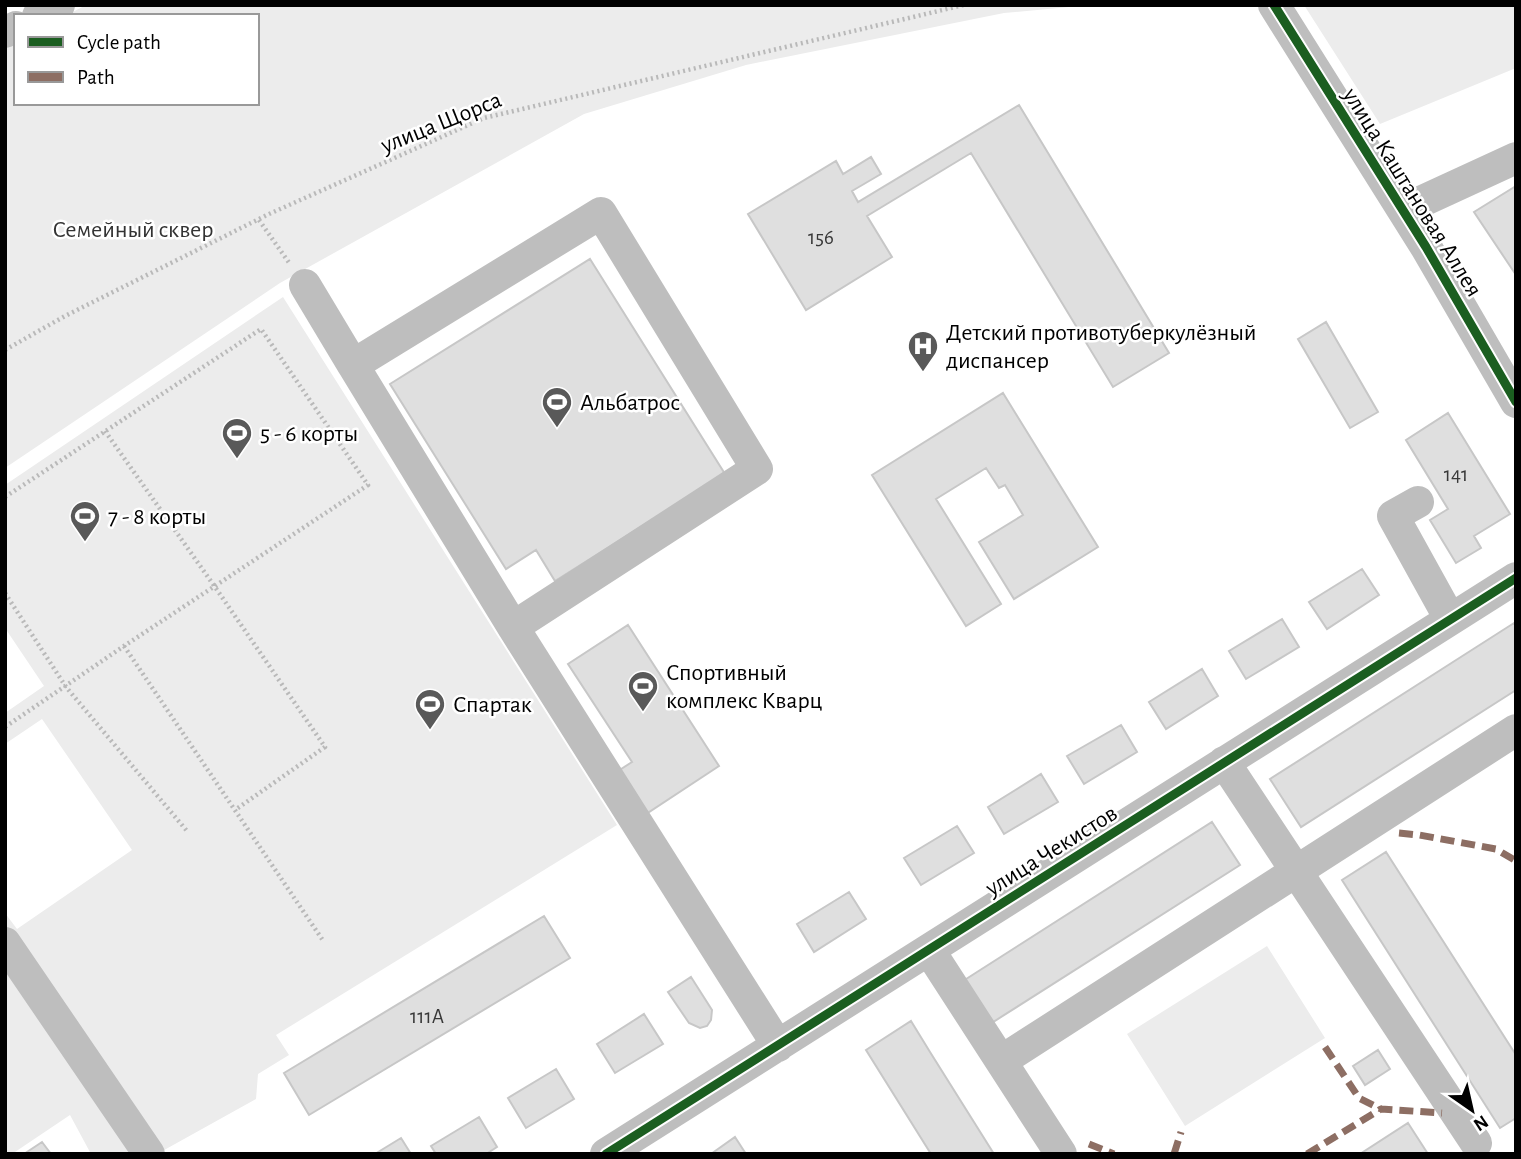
<svg xmlns="http://www.w3.org/2000/svg" width="1521" height="1159" viewBox="0 0 1521 1159" font-family="'Alegreya Sans',sans-serif">
  <rect width="100%" height="100%" fill="#fff"/>
  <path fill="#ececec" d="M86,5H1090L1004,13L746,65L584,114L280,283L5,468V45L16,40V103H257V16H65Z
    M1304,5H1516V68L1380,124Z
    M283,297L617,825L276,1035L289,1055L258,1074L256,1099L157,1154H91L70,1115L12,1154H5V913L17,929L132,850L42,719L5,744V713L44,686L5,628V485Z
    M1267,946L1325,1038L1185,1126L1127,1034Z"/>
  <path fill="#dfdfdf" stroke="#c7c7c7" stroke-width="2" d="M1019,105L1169,353L1113,387L971,153L867,216L892,257L806,310L748,214L836,161L843,174L871,157L881,174L852,191L858,202Z
    M1516,186V275L1474,212Z
    M590,259L725,474L555,581L536,550L506,569L390,384Z
    M1326,322L1378,412L1350,428L1298,339Z
    M1003,393L1098,547L1014,599L979,542L1023,515L1005,485L999,488L986,468L936,499L1001,604L966,626L872,475Z
    M1448,413L1510,514L1474,536L1481,548L1456,563L1430,520L1448,509L1406,440Z
    M1362,569L1379,595L1327,629L1309,602Z
    M1282,619L1299,647L1246,679L1229,651Z
    M1514,623L1516,626V690L1301,827L1270,779Z
    M628,625L719,766L643,816L615,773L632,762L568,664Z
    M1202,669L1218,696L1166,729L1149,702Z
    M1121,725L1137,752L1084,784L1067,756Z
    M1041,774L1058,802L1004,834L988,807Z
    M1212,822L1240,865L990,1024L963,981Z
    M957,826L974,853L921,885L904,858Z
    M1386,852L1516,1055V1118L1500,1128L1342,880Z
    M849,892L866,919L814,952L797,924Z
    M544,916L570,958L309,1115L284,1073Z
    M691,977L712,1010L711,1020L707,1026L700,1028L689,1023L668,992Z
    M644,1014L663,1044L615,1073L597,1044Z
    M911,1021L930,1052L994,1154H931L866,1050Z
    M1378,1050L1390,1069L1365,1085L1353,1066Z
    M556,1069L574,1099L526,1128L508,1098Z
    M479,1117L497,1147L486,1154H436L431,1146Z
    M1408,1123L1428,1154H1360Z
    M735,1137L746,1154H711Z
    M401,1138L411,1154H375Z
    M42,1142L51,1154H24Z"/>
  <g fill="none" stroke-linecap="round" stroke-linejoin="round">
    <path stroke="#b9b9b9" stroke-width="4.5" stroke-dasharray="2 3.5" stroke-linecap="butt" d="M259,220L290,264
      M5,350L65,316L269,214L484,118L964,5
      M105,431L215,587L325,747L235,810
      M5,497L261,329L368,485L124,646L5,727
      M5,593L66,687L187,831
      M124,646L324,942"/>
    <path stroke="#bebebe" stroke-width="32" d="M1274,5L1426,247L1516,402
      M38,16L59,5
      M5,32L16,27
      M1403,210L1516,158
      M305,285L353,365
      M1418,502L1393,516L1450,619
      M513,627L757,469L601,213L353,365L513,627L778,1046
      M1224,762L1476,1143
      M5,943L149,1154
      M929,950L1061,1154
      M1001,1061L1516,730
      M606,1154L1516,578"/>
    <path stroke="#8d6e63" stroke-width="7" stroke-dasharray="14 7" stroke-linecap="butt" d="M1399,833L1419,835L1496,849L1516,861
      M1325,1047L1359,1098L1381,1109
      M1089,1144L1114,1154
      M1174,1154L1181,1132
      M1307,1154L1381,1109L1442,1113"/>
    <g stroke="#fff" stroke-width="13">
      <path id="cycleway" d="M1274,5L1426,247L1516,402
        M606,1154L1516,578"/>
    </g>
    <use href="#cycleway" stroke="#1b5e20" stroke-width="9"/>
  </g>
  <defs>
    <g id="hospital-pin" transform="scale(1.575)"><path d="M0 17L-7.5 6A9.5 9.5 0 1 1 7.5 6Z" fill="#595959" stroke="#fff"/><path d="M-5-5h3v3.5h4V-5h3V5h-3V1.5h-4V5h-3Z" fill="#fff"/></g>
    <g id="stadium-pin" transform="scale(1.575)"><path d="M0 17L-7.5 6A9.5 9.5 0 1 1 7.5 6Z" fill="#595959" stroke="#fff"/><path d="M0-5a6.5 5 0 1 0 0 10a6.5 5 0 1 0 0-10ZM-3.5-1.8h7v3.6h-7Z" fill="#fff"/></g>
  </defs>
  <g fill-rule="evenodd">
    <use href="#hospital-pin" x="923" y="346"/>
    <use href="#stadium-pin" x="557" y="402"/>
    <use href="#stadium-pin" x="237" y="433"/>
    <use href="#stadium-pin" x="85" y="516"/>
    <use href="#stadium-pin" x="643" y="686"/>
    <use href="#stadium-pin" x="430" y="704"/>
  </g>
  <g text-anchor="middle" stroke-width="5" stroke-linejoin="round" paint-order="stroke">
    <g font-size="21" fill="#383838">
      <text x="821" y="244">156</text>
      <text x="1456" y="481">141</text>
      <text x="427" y="1023">111А</text>
    </g>
    <g font-size="24" fill="#000" stroke="#fff">
      <text transform="translate(441 122) rotate(-22)" y="8">улица Щорса</text>
      <text transform="translate(1413 192) rotate(58)" y="8">улица Каштановая Аллея</text>
      <text transform="translate(1051 850) rotate(-32)" y="8">улица Чекистов</text>
    </g>
    <g font-size="24" fill="#333" stroke="#fff">
      <text x="133" y="237">Семейный сквер</text>
    </g>
    <g font-size="24" fill="#000" stroke="#fff" text-anchor="start">
      <text x="946" y="340">Детский противотуберкулёзный<tspan x="946" dy="28">диспансер</tspan></text>
      <text x="580" y="410">Альбатрос</text>
      <text x="260" y="441">5 - 6 корты</text>
      <text x="108" y="524">7 - 8 корты</text>
      <text x="666" y="680">Спортивный<tspan x="666" dy="28">комплекс Кварц</tspan></text>
      <text x="453" y="712">Спартак</text>
    </g>
  </g>
  <rect width="1521" height="1159" fill="none" stroke="#000000" stroke-width="14"/>
  <rect x="14" y="14" width="245" height="91" fill="#ffffff" stroke="#999999" stroke-width="2"/>
  <rect x="28" y="37" width="35" height="10" fill="#1b5e20" stroke="#999999" stroke-width="2"/>
  <text x="77" y="49" font-size="21" fill="#000000">Cycle path</text>
  <rect x="28" y="72" width="35" height="10" fill="#8d6e63" stroke="#999999" stroke-width="2"/>
  <text x="77" y="84" font-size="21" fill="#000000">Path</text>
  <g transform="translate(1472 1110) rotate(146)" stroke="#ffffff" stroke-width="5" paint-order="stroke">
  <path d="M0-5L12 26L0 18L-12 26Z" fill="#000000"/>
  <text y="-10" font-size="19" font-weight="bold" text-anchor="middle" fill="#000000">N</text>
  </g>
</svg>
